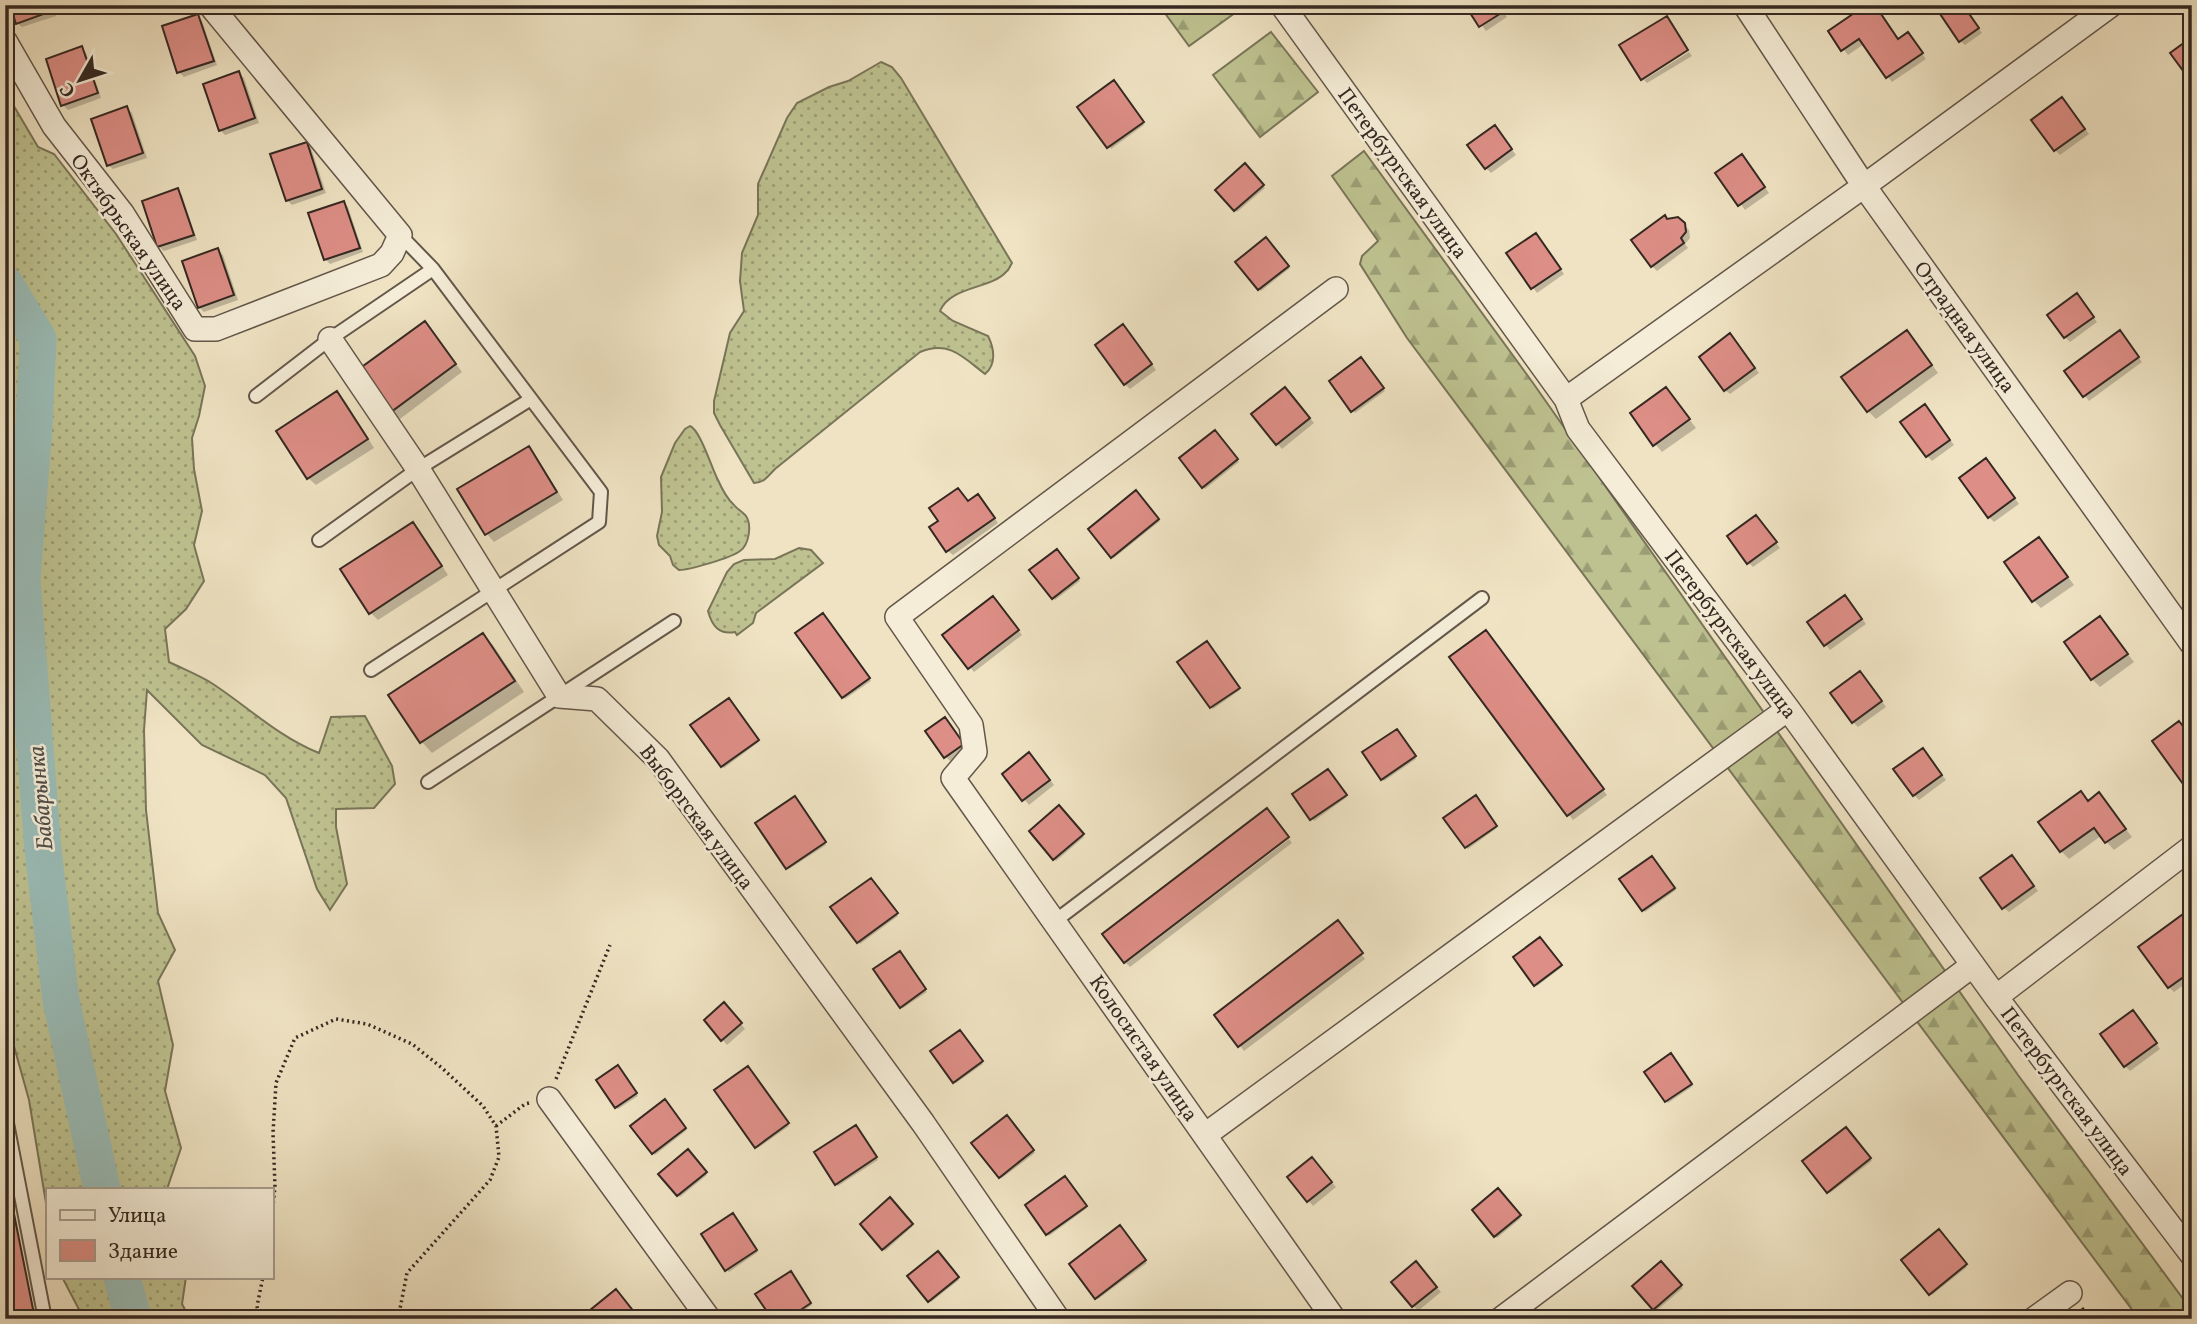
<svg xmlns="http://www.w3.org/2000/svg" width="2197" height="1324" viewBox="0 0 2197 1324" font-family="Vollkorn,serif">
  <defs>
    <pattern id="grass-dots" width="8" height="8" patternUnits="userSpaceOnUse" patternTransform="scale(1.75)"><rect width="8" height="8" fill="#bec290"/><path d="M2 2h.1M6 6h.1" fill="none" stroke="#9b9e75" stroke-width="1.8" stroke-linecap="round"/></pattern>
    <pattern id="forest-firs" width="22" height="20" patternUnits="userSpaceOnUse" patternTransform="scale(1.75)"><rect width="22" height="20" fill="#bec290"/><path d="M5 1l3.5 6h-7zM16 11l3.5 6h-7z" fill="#9b9e75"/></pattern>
  </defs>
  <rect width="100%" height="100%" fill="#efe3c3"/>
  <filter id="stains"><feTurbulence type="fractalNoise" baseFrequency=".00286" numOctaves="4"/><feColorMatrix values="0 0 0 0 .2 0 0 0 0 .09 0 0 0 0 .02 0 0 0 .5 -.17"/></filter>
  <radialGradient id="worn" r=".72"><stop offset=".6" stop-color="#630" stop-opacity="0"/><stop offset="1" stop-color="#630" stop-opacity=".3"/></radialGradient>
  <path fill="url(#grass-dots)" stroke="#797559" stroke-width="2" d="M881,62L892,67L901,78L1012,263C1010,266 1009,270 1006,272C991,289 950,286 940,311L953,321L988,336C994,348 997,364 985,374C963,357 949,340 920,352L775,469C768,476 764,483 754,483L720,425L714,413V401L730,333L744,311L740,281L742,253L758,215V184L787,118L797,103L829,87L848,81Z
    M5,91L38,147L54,154L116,234L195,356L205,386L199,416L192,438L194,469L202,511L194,545L204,581L186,609L165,629L169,662C183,669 199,675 213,684C248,707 279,737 319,753L331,717L365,716L392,766L395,784L374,808L336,809V827L347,884L330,910L317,889L286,798L265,775L202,745L147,690L144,730L146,810L158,913L175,950L158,981L173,1045L165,1091L181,1148L167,1189H47V1209L29,1100L5,1014Z
    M690,426C700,430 711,466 717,478C721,487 726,498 734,505C737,509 743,512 746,516C752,525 749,545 740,551C731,558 689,570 679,570L673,565L670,556L659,545L657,536L662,512L661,477L675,443L685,429Z
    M799,548L811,550L823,563L756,613L753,623L737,635L735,632C719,635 712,626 708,611L727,572L734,564L744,560L775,559Z
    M62,1277H186L182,1304L190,1319H84Z"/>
  <path fill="url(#forest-firs)" stroke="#797559" stroke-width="2" d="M1159,5H1246L1189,46Z
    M1271,32L1318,92L1260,137L1213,75Z
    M1364,151L1533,383L2018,1075L2192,1311V1319H2139L1407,338L1360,264L1362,256L1378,241L1332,176Z"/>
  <path fill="#0003" d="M11,5H52L56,16L22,27L17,23Z
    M1467,5H1499L1507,17L1486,31Z
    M1963,5L1982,33L1965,45L1960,41Z
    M197,16L202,21L217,65L184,77L179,72Z
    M1830,32L1899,40L1908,34L1926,59L1892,82L1864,44L1848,55Z
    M82,48L86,53L101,98L68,110L63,105Z
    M1689,52L1692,56L1647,83L1644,80Z
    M239,73L244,78L259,123L225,135L220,130Z
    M1116,85L1144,125L1111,149L1080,107Z
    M2067,104L2089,134L2060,155L2055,150Z
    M127,108L132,113L147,158L113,169L108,165Z
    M1499,132L1516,155L1491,173L1486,168Z
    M306,144L311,148L326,193L292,205L287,200Z
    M1747,161L1769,193L1745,210L1718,173Z
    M1245,165L1265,188L1237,212L1217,190Z
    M178,190L182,195L197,240L164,251L159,247L144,202Z
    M344,203L348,207L363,252L330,264L325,259Z
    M1677,219L1689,230L1690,238L1685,244L1688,248L1657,271L1652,266L1668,221Z
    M1266,239L1290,268L1261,291L1237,262Z
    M1540,240L1564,274L1537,293L1508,254Z
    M218,250L223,255L238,300L204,312L199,307Z
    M2081,300L2097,322L2070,342L2065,337Z
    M432,331L462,372L400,419L362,370Z
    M1128,331L1156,370L1130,389L1125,384Z
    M2124,337L2142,362L2089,401L2066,371Z
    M1735,340L1759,373L1730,394L1725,390Z
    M1914,340L1938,373L1876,419L1868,411Z
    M1363,361L1385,391L1355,413L1331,381Z
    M1666,389L1696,428L1662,452L1655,444Z
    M337,394L345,401L374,448L316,485L308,478Z
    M1290,394L1314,423L1282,449L1253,415Z
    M1929,411L1954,445L1932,461L1927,456Z
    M1215,432L1239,462L1205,489L1181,459Z
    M529,448L536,456L563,500L494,542L487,534Z
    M1991,465L2019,504L1994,522L1989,517Z
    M1136,493L1160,521L1114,558L1090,529Z
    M983,501L998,523L953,555L948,551L969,503Z
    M1761,522L1780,548L1753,567L1749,563Z
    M412,524L420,532L448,575L378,620L371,613Z
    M2039,539L2074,585L2041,608L2034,601Z
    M1056,551L1080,581L1055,600L1032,570Z
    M1849,602L1866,624L1830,650L1826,645Z
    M997,603L1022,635L974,672L970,667Z
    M825,617L871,681L845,699L798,633Z
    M2100,618L2134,662L2100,687L2092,679Z
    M483,635L493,645L524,692L432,753L422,742L391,695Z
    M1490,637L1607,795L1573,820L1451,657Z
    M1208,645L1240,690L1213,709L1180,662Z
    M1865,678L1886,707L1858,727L1853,722Z
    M730,702L759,742L724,768L722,766Z
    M945,719L967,749L950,761L946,757Z
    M1398,733L1416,759L1384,781L1382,779Z
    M2192,739V786L2189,788L2154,741Z
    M1927,755L1946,780L1919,800L1914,795Z
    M1034,759L1054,785L1029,805L1004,774Z
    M1330,773L1347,797L1314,821L1295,794Z
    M2081,793L2089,802L2099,795L2132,837L2114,850L2101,836L2069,859L2061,851Z
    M797,800L826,845L789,869L787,867Z
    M1477,800L1497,828L1468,849L1466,847Z
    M1059,808L1084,837L1056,861L1031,831Z
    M1289,839L1292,843L1130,967L1126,963Z
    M1654,860L1676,890L1645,912L1622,880Z
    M2017,862L2038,891L2009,912L2004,908Z
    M871,880L898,916L860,944L833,908Z
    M2192,914V979L2174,992L2169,987Z
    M1340,925L1365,959L1244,1051L1216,1015Z
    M1540,939L1562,967L1537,986L1515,958Z
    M901,955L927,992L903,1008L902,1007Z
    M729,1009L745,1029L727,1045L706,1020Z
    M2138,1017L2160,1049L2130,1071L2125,1066Z
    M962,1034L983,1064L956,1083L954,1082Z
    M1672,1057L1693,1086L1668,1103L1646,1072Z
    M620,1069L638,1096L618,1109L616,1107Z
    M749,1070L789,1126L758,1148L756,1146Z
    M665,1101L687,1130L655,1155L632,1126Z
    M1006,1118L1035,1153L1002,1178L974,1143Z
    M858,1129L878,1160L838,1186L836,1184Z
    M1846,1129L1872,1161L1830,1193L1805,1162Z
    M688,1152L707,1175L680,1197L661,1174Z
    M1316,1164L1336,1187L1313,1206L1289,1177Z
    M5,1166L35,1319H12L5,1283Z
    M1067,1180L1087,1208L1049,1236L1027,1206Z
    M1498,1191L1521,1218L1497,1238L1474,1211Z
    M890,1200L913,1226L885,1251L862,1224Z
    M734,1217L758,1252L729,1272L727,1270Z
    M1120,1228L1147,1263L1098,1299L1071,1265Z
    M1939,1232L1967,1267L1932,1295L1903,1260Z
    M937,1253L959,1280L931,1302L909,1276Z
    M1661,1263L1683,1288L1656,1311L1635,1286Z
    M1421,1269L1441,1292L1418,1311L1394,1282Z
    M792,1275L812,1305L791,1319H774Z"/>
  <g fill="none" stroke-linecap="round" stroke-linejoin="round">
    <path stroke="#9abdb8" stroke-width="37" d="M5,284L38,339L34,426L22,579L43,850L61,1000L102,1189
      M122,1277L133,1319"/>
  </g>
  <path fill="#dd8e86" stroke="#342822" stroke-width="2" d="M10,5H50L52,11L16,24Z
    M1465,5H1499L1503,12L1479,27Z
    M1866,5H1875L1898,39L1908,32L1923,53L1886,78L1859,39L1841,51L1828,31Z
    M1934,5H1963L1979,28L1959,42Z
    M198,14L214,61L177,73L162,26Z
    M1667,16L1688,50L1641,80L1619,45Z
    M2192,37V83L2170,53Z
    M82,46L98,93L61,106L46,59Z
    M239,71L255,118L219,131L203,84Z
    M1114,80L1144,122L1107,148L1077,107Z
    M2062,97L2085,129L2054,151L2031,120Z
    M127,106L143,153L107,166L91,119Z
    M1495,125L1512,149L1485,169L1467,145Z
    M307,142L322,189L286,201L270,154Z
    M1742,154L1765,187L1738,206L1715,173Z
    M1245,163L1264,185L1234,211L1215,190Z
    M178,188L194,235L157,247L142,201Z
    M344,201L360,248L324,260L308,213Z
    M1665,215L1667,219L1678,217L1685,223L1686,232L1681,238L1684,243L1651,267L1631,240Z
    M1536,233L1561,269L1531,289L1506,253Z
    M1266,237L1289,266L1258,290L1235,262Z
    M218,248L234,295L198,308L182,261Z
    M2077,293L2094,317L2064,338L2047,315Z
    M425,321L456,364L391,412L359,369Z
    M1123,324L1152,364L1124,385L1095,345Z
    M1907,330L1932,365L1867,412L1841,377Z
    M2120,330L2139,357L2083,397L2064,371Z
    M1730,333L1755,368L1724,391L1699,357Z
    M1361,357L1384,388L1351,412L1329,381Z
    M1285,387L1310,418L1276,445L1251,414Z
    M1666,387L1690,419L1653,446L1630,413Z
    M337,391L368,439L307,479L276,431Z
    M1925,404L1950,440L1926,457L1900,422Z
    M1215,430L1238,459L1202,488L1179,458Z
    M529,446L557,492L485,535L457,489Z
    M1986,458L2015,498L1988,518L1959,478Z
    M958,488L968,501L978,494L995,518L946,552L929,527L938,521L929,508Z
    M1136,490L1159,519L1111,558L1088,529Z
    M1756,515L1777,542L1747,564L1727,536Z
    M413,522L442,566L369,614L340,569Z
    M2039,537L2068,577L2032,602L2004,562Z
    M1057,549L1079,578L1052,599L1029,570Z
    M1845,595L1862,619L1824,646L1807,622Z
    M993,596L1019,630L968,669L942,635Z
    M823,613L870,678L842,698L795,633Z
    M2100,616L2128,654L2091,680L2064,642Z
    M1486,630L1604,789L1567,816L1449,657Z
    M483,633L515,681L420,743L388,695Z
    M1207,641L1240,688L1210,708L1177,662Z
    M1860,671L1882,701L1852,723L1830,693Z
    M729,698L759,740L721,767L690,725Z
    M945,717L964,744L944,758L925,731Z
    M2179,721L2192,738V778L2183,784L2152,741Z
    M1397,729L1416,756L1381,780L1362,752Z
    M1923,748L1942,775L1913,796L1893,769Z
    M1029,752L1050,780L1022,801L1002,774Z
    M1328,769L1347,795L1310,820L1292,794Z
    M2081,791L2088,801L2099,792L2126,829L2105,843L2094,828L2060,852L2038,822Z
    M1476,795L1497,826L1465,848L1443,818Z
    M795,796L826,842L786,869L755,823Z
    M1059,805L1084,834L1053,860L1029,831Z
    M1267,808L1289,837L1124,963L1102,934Z
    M2012,855L2034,886L2002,909L1980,878Z
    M1652,856L1675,888L1642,911L1619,879Z
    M871,878L898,913L857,943L830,907Z
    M2190,909L2192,912V971L2168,988L2138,947Z
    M1338,920L1363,953L1238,1047L1214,1015Z
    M1540,937L1562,965L1534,986L1513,957Z
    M900,951L926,989L900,1008L873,969Z
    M724,1002L742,1023L721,1041L704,1020Z
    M2133,1010L2157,1043L2124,1067L2100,1034Z
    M960,1030L983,1061L953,1083L930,1051Z
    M1671,1053L1692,1084L1665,1102L1644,1072Z
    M618,1065L637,1093L615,1108L596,1080Z
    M748,1066L789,1123L755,1148L714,1090Z
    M665,1099L686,1128L652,1154L630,1126Z
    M1007,1115L1034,1150L999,1178L971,1143Z
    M856,1125L877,1157L835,1185L814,1152Z
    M1846,1127L1871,1158L1827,1193L1802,1161Z
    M688,1149L707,1172L677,1196L658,1174Z
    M1312,1157L1332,1182L1307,1202L1287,1177Z
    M5,1169L35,1319H10L5,1292Z
    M1065,1176L1087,1206L1046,1235L1025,1205Z
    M1498,1188L1521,1215L1494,1237L1472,1210Z
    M890,1197L913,1224L882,1250L860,1224Z
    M733,1213L757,1250L725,1271L701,1234Z
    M1120,1225L1146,1260L1095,1299L1069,1264Z
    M1939,1229L1967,1264L1929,1295L1901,1260Z
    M938,1251L959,1277L928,1302L907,1276Z
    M1416,1261L1437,1287L1412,1307L1391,1282Z
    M1661,1261L1682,1285L1653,1310L1632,1286Z
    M791,1271L811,1303L787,1319H772L755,1294Z
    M616,1289L638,1317L636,1319H587L584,1315Z"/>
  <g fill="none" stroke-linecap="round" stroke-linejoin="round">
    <g stroke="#63574a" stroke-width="16">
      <path id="lane" d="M256,396L330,339L433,269
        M319,540L418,469L531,399
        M371,670L599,522L601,492L433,269L400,235
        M428,782L674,621
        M1055,921L1482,598
        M5,1113L45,1319"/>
    </g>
    <g stroke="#63574a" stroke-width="26">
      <path id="street" d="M1282,5L1566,399L1578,429L1788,709L1996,997L2192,1255
        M1745,5L1864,186L2192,644
        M5,41L54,126L122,213L195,329H216L381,265L392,253L400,235L210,5
        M330,339L418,469L559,696L597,699L658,759L923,1123L1058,1319
        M1566,399L1864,186L2111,5
        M1996,997L2192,847
        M549,1099L709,1319
        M1205,1135L1788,709
        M1334,1319L953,778L975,752L971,725L897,617L1336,289
        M1501,1319L1973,965
        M2034,1319L2070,1293"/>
    </g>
    <path stroke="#342822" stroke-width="3.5" stroke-dasharray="2 3.5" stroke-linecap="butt" d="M556,1079L610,945
      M496,1126L525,1104L529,1103
      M271,1225L275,1187L273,1133L276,1083L295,1038L336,1019L367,1024L412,1044L442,1068L483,1106L496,1126L499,1157L490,1180L407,1273L398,1319
      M2082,1308L2089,1319
      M259,1319L257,1306L263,1277"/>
    <use href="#lane" stroke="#f5edd8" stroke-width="12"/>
    <use href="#street" stroke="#f5edd8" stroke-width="23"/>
  </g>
  <g text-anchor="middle" stroke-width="5" stroke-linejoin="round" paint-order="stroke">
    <g font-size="21" fill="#342822" stroke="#f5edd8">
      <text transform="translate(1403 173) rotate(54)" y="7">Петербургская улица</text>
      <text transform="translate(129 232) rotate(55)" y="7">Октябрьская улица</text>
      <text transform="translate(1965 327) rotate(54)" y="7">Отрадная улица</text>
      <text transform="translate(1731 634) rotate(53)" y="7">Петербургская улица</text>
      <text transform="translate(697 817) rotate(53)" y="7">Выборгская улица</text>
      <text transform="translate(1144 1048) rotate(55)" y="7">Колосистая улица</text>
      <text transform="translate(2067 1091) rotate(53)" y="7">Петербургская улица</text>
    </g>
    <g font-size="23" font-style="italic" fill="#4e4d48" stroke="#f5edd8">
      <text transform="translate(40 798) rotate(-95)" y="8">Бабарынка</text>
    </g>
  </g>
  <rect width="2197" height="1324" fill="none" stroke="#efe3c3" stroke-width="28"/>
  <rect x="7" y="7" width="2183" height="1310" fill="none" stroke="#342822" stroke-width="3.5"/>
  <rect x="14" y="14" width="2169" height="1296" fill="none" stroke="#342822" stroke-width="2"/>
  <rect x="46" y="1188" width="228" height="91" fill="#f5edd8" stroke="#a89e8f" stroke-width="2"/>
  <rect x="60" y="1210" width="35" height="10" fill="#f5edd8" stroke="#a89e8f" stroke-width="2"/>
  <text x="108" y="1222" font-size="21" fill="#342822">Улица</text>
  <rect x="60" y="1240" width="35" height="21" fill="#dd8e86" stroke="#a89e8f" stroke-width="2"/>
  <text x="108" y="1258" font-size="21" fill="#342822">Здание</text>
  <g transform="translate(80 80) rotate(231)" stroke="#f5edd8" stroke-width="5" paint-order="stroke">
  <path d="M0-5L12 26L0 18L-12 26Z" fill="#342822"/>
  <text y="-10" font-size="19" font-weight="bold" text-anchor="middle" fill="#342822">С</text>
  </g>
  <rect width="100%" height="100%" filter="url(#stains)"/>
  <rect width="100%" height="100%" fill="url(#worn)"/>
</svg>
